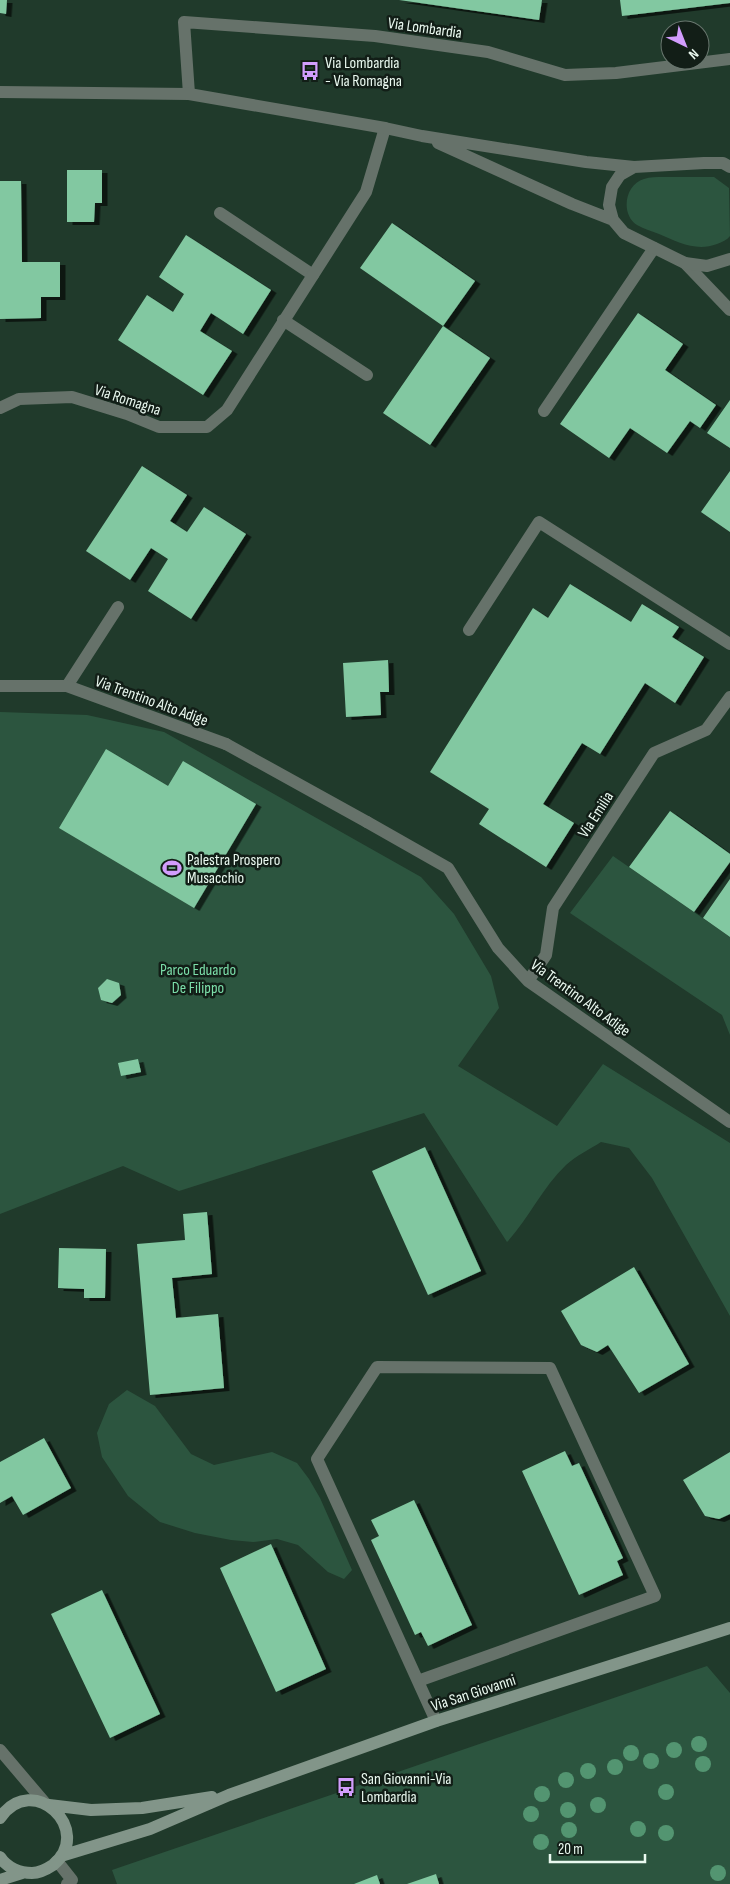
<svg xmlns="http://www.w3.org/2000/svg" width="730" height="1884" viewBox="0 0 730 1884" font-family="'Sofia Sans Condensed',sans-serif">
  <defs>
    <filter id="shadow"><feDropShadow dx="5.5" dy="3" stdDeviation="0" flood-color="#0009"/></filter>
  </defs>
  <rect width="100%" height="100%" fill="#203a2b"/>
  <path fill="#2c553f" d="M663,177H714L729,188L730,236C727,240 722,242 717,244C696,252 678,242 659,234C652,231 644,229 637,225C620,214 625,184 644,179C650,177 657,177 663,177Z
    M0,712L87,715L164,732L421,877L454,914L491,976L499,1008L458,1066L557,1126L603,1064L730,1143V1316L652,1178L629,1148L601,1142C590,1149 576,1156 566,1165C542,1188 529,1218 507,1242L424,1113L179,1191L123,1166L0,1214Z
    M613,856L730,937V1035L722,1015L570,913Z
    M127,1390L155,1406L191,1454L214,1465L272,1452L297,1463L309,1479L320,1498L352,1570L344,1579L328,1572L298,1545L277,1539L253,1542L231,1540L195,1533L160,1522L128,1496L102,1457L97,1433L109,1404Z
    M707,1666L730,1693V1884H117L112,1870Z"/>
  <path fill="#82c8a1" filter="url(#shadow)" d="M0,0H7L6,14L0,13Z
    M399,0H542L539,20Z
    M620,0H730V3L622,16Z
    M67,170H102V203H95L94,222H67Z
    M0,181H21L22,262H60V297H41V318L0,319Z
    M392,223L475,281L443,326L360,268Z
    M186,235L271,290L243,334L211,313L200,331L232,351L203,395L118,340L147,295L173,312L184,294L159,277Z
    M638,313L683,344L665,370L716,405L700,428L690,421L667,453L630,428L609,458L560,424Z
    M443,326L490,358L430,445L383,413Z
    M730,400V448L707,433Z
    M142,466L187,495L170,521L187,532L204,507L246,534L191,619L148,591L168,559L151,548L130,580L86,551Z
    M730,471V532L701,512Z
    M570,584L631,622L642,604L679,627L672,637L704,657L675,703L645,683L600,754L582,743L543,804L574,823L546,867L479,824L489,809L430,772L533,608L548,618Z
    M388,660L389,692H380L381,715L346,717L343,663Z
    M106,749L168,786L183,761L256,804L194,908L59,828Z
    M670,811L730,854V862L694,912L629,867Z
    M730,879V937L703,918Z
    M107,979L119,983L121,995L112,1003L101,1000L98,988Z
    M138,1059L141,1072L121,1076L118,1063Z
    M425,1147L481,1271L428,1295L372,1171Z
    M207,1212L212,1274L172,1278L176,1318L218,1314L224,1388L150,1395L137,1244L185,1240L183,1214Z
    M59,1248L106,1249L105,1298H84V1289L58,1288Z
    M634,1267L689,1364L639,1393L608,1345L597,1352L581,1345L561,1311Z
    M44,1438L71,1488L23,1515L12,1496L0,1503V1462Z
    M565,1451L572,1466L579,1463L623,1558L617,1561L623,1575L579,1595L522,1471Z
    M730,1452V1514L719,1519L705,1516L683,1480Z
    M414,1500L472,1625L428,1646L421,1632L415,1635L371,1540L379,1536L371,1520Z
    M271,1544L326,1669L276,1692L220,1568Z
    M102,1590L160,1714L110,1738L51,1614Z
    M436,1874L439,1884H407Z
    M377,1875L380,1884H354Z"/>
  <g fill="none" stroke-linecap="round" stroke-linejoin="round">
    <path stroke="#66726a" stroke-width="12" d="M189,94L184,22L375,36L488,52L565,75L616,73L730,59
      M220,213L313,275
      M283,320L367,375
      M544,411L654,248
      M469,630L539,522L730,644
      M67,686L118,607
      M226,744L367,822
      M418,1681L655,1596L550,1368L377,1367L317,1459L436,1721
      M57,1861L72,1880L67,1884"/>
    <path stroke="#66726a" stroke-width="12" d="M685,263L730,310
      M0,408L19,399L72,397L127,414L159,427H207L227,410L366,192L385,128
      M0,686H67L226,744
      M367,822L448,868L498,948L528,981L730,1122
      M528,981L546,955L553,908L654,753L706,730L730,697"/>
    <path stroke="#66726a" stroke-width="12" d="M0,92L189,94L385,128L422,136L586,162L634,167
      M438,143L572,204L613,220
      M730,167L723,163H704L634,167L620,175L612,187L609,205L613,220L624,233L685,263L707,266L730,259
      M0,1750L45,1803"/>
    <path stroke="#829589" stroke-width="12" d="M49,1805L91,1810L142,1808L212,1797
      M0,1818C33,1770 95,1831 53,1865C47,1869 40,1873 32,1873C20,1873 7,1868 0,1857
      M61,1856L150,1829L229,1795L436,1721L730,1628
      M0,1880L22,1873"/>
  </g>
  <g fill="#539571">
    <circle cx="699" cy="1744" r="8"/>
    <circle cx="674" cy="1750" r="8"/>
    <circle cx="631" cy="1753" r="8"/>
    <circle cx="651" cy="1761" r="8"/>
    <circle cx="703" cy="1764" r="8"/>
    <circle cx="615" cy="1767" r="8"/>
    <circle cx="588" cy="1771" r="8"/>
    <circle cx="566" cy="1780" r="8"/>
    <circle cx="666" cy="1792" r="8"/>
    <circle cx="542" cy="1794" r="8"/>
    <circle cx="598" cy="1805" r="8"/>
    <circle cx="568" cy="1810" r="8"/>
    <circle cx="531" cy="1814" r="8"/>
    <circle cx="638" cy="1829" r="8"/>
    <circle cx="569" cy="1830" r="8"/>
    <circle cx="666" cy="1833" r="8"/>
    <circle cx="541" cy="1842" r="8"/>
    <circle cx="718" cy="1873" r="8"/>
  </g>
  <defs>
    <g id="bus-bare" transform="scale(1.5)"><path d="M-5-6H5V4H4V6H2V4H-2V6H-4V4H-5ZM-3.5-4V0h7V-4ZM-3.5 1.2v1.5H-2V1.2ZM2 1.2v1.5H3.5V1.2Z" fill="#d29dfd" stroke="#121e17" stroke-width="2.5" paint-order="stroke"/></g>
    <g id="stadium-bare" transform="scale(1.5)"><path d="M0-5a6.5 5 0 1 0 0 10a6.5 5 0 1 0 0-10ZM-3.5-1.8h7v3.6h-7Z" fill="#d29dfd" stroke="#121e17" stroke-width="2.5" paint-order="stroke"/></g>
  </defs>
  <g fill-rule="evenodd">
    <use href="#bus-bare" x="310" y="71"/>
    <use href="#stadium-bare" x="172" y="868"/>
    <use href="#bus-bare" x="346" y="1787"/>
  </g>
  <g text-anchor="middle" stroke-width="5" stroke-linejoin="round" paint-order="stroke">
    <g font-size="16" fill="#eaf9f0" stroke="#121e17">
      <text transform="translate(425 27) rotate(8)" y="6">Via Lombardia</text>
      <text transform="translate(128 399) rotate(18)" y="6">Via Romagna</text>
      <text transform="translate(152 700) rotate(20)" y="6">Via Trentino Alto Adige</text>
      <text transform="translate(595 814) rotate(-57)" y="6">Via Emilia</text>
      <text transform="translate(581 997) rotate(36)" y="6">Via Trentino Alto Adige</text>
      <text transform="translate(473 1692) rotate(-18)" y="6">Via San Giovanni</text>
    </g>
    <g font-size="16" fill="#eaf9f0" stroke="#121e17" text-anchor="start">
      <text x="325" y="68">Via Lombardia<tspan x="325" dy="18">- Via Romagna</tspan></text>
      <text x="187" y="865">Palestra Prospero<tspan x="187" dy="18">Musacchio</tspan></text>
      <text x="361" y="1784">San Giovanni-Via<tspan x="361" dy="18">Lombardia</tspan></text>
    </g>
    <g font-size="16" fill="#7cdfaa" stroke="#121e17">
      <text x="198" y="975">Parco Eduardo<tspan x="198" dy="18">De Filippo</tspan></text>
    </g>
  </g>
  <g transform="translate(685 45) rotate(137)"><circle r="24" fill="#121e17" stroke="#68766e"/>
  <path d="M0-4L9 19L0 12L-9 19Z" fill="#d29dfd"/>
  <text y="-8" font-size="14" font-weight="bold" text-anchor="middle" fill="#eaf9f0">N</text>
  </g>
  <path d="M550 1854v8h95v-8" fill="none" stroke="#eaf9f0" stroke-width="2.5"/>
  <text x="558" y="1854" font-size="15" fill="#eaf9f0" stroke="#121e17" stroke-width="4" paint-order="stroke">20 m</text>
</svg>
